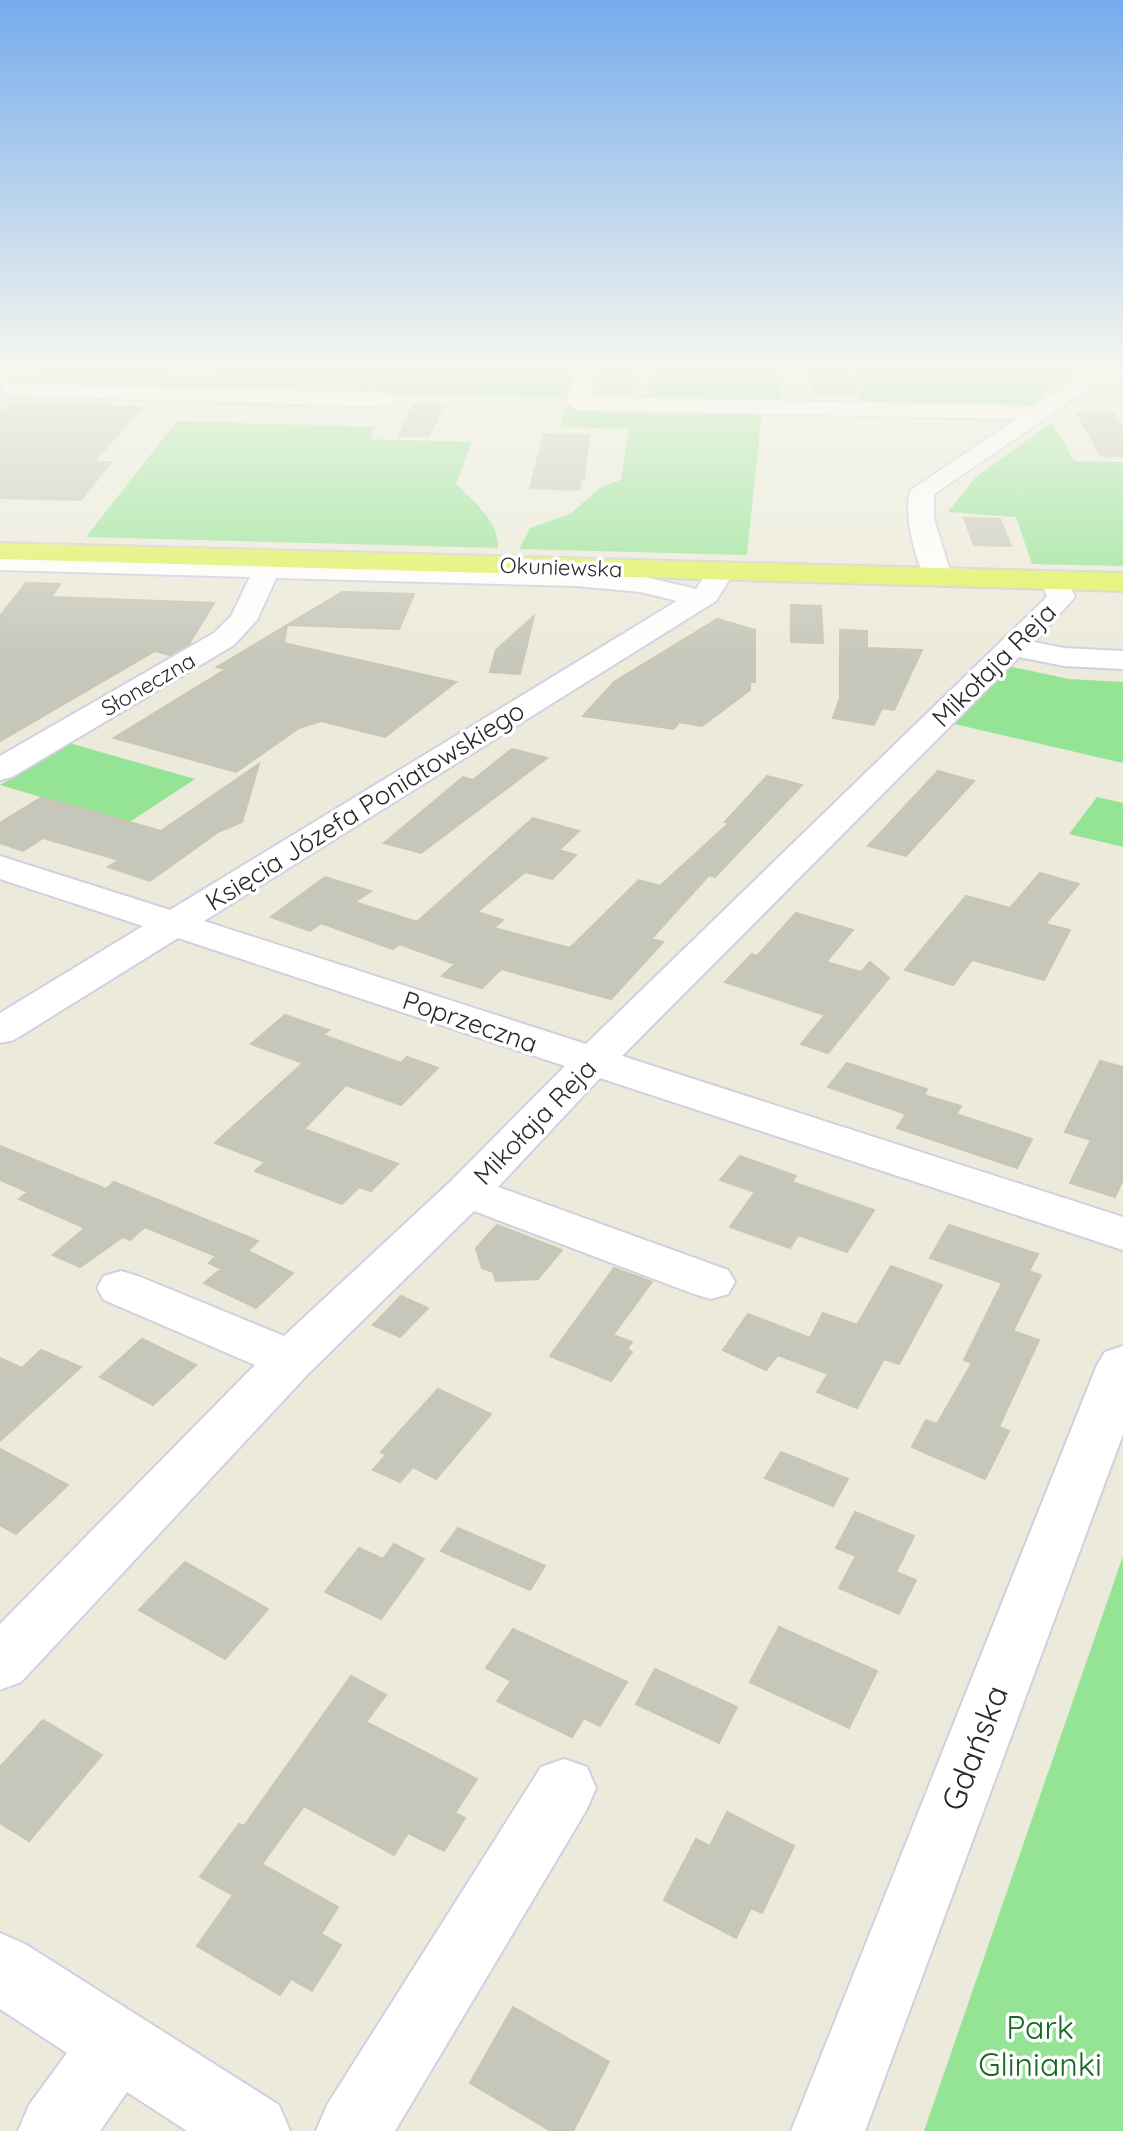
<svg xmlns="http://www.w3.org/2000/svg" width="1123" height="2131" viewBox="0 0 1123 2131" font-family="Quicksand,sans-serif">
  <rect width="100%" height="100%" fill="#eceada"/>
  <path fill="#e0dbe4" d="M69,367H219L204,385L165,383L173,371Z"/>
  <path fill="#95e495" d="M43,367L175,371L166,383L204,385L219,367H579L571,398L390,394L385,398L18,387Z
    M651,367H779L782,401L644,404Z
    M855,367H1084L1040,396L1052,398L1036,408H862Z
    M565,407L762,410L747,555L519,549L530,528L570,514L601,487L621,480L629,429L560,427Z
    M177,421L376,427L370,439L472,442L456,484C474,502 499,521 498,548L86,537Z
    M1052,422L1074,461L1123,462V566L1032,564L1016,517L948,512L975,478Z
    M1008,666L1069,679L1123,682V763L950,723Z
    M69,743L195,779L128,823L0,785Z
    M1097,797L1123,803V847L1069,834Z
    M1123,1556V2131H924Z"/>
  <path fill="#c7c6ba" stroke="#c7c7b4" stroke-width="2" d="M601,367H635L630,394L595,393Z
    M809,367H852L857,395L812,394Z
    M10,404L142,407L94,462H111L81,500L0,498V413Z
    M413,405L443,406L429,436H399Z
    M1077,413L1115,414L1123,428V456H1101Z
    M544,434L589,435L584,479H581L579,490L530,488Z
    M964,518L1000,519L1011,546L974,545Z
    M26,583L60,584L51,597L214,603L189,644L170,655L155,651L0,741V616Z
    M342,592L414,594L399,629L287,625L284,643L456,682L385,737L321,721L299,728L236,772L114,738L226,669L217,667Z
    M791,605L821,606L823,643L791,642Z
    M534,616L520,674L490,672L496,650Z
    M717,619L755,630V682H750V690L702,726L679,722L674,729L583,716L614,682Z
    M840,630L867,631V648L922,650L894,710L882,708L874,725L833,718L840,698Z
    M512,749L547,758L421,853L384,843L463,777L473,780Z
    M259,764L242,822L218,832L150,881L108,867L119,860L43,838L23,851L0,843V823L42,797L161,831Z
    M938,771L974,781L906,856L868,846Z
    M767,776L802,785L715,877L709,875L651,939L663,942L611,999L501,969L482,988L442,976L455,964L399,944L393,949L321,923L310,931L271,917L325,877L371,891L355,902L417,922L533,818L579,831L559,850L576,855L552,879L525,872L477,912L503,920L494,928L570,948L639,880L660,886L729,823L725,822Z
    M1040,873L1079,884L1045,924L1070,930L1044,980L972,960L953,985L905,970L966,896L1010,908Z
    M796,913L853,930L826,962L861,972L870,962L889,978L828,1053L801,1044L825,1015L725,982L752,954L757,956Z
    M285,1015L329,1030L323,1035L401,1063L407,1057L438,1068L401,1105L346,1085L304,1129L398,1164L371,1191L359,1187L342,1204L255,1171L265,1162L215,1143L303,1063L251,1044Z
    M1100,1061L1123,1067V1179L1115,1197L1070,1183L1091,1140L1065,1132Z
    M847,1063L927,1089L924,1095L961,1106L956,1114L1032,1139L1017,1168L897,1128L906,1114L828,1087Z
    M0,1146L106,1189L114,1182L258,1241L248,1251L293,1273L256,1308L204,1283L221,1269L209,1263L216,1256L145,1227L130,1240L123,1237L80,1267L53,1255L85,1228L19,1199L28,1192L0,1180Z
    M740,1156L796,1176L792,1182L874,1210L847,1252L798,1235L790,1248L730,1227L755,1192L720,1180Z
    M497,1225L562,1250L538,1279L496,1281L493,1272L482,1268L476,1248Z
    M949,1225L1038,1254L1029,1271L1041,1275L1013,1331L1039,1340L999,1427L1009,1431L985,1479L912,1447L926,1420L937,1424L972,1363L964,1360L1002,1283L930,1258Z
    M891,1266L942,1285L899,1364L884,1359L857,1408L817,1392L828,1374L778,1355L766,1370L723,1350L748,1314L810,1338L823,1313L857,1325Z
    M614,1268L652,1282L613,1335L632,1342L627,1349L632,1352L611,1381L550,1356Z
    M401,1296L428,1308L400,1337L373,1325Z
    M142,1339L196,1365L153,1405L100,1377Z
    M41,1350L81,1367L0,1441V1358L22,1368Z
    M438,1389L491,1414L436,1479L413,1467L400,1482L373,1470L386,1455L381,1452Z
    M0,1449L68,1485L16,1534L0,1525Z
    M781,1452L848,1479L833,1506L765,1478Z
    M855,1512L914,1536L896,1572L916,1580L899,1614L839,1588L856,1556L836,1548Z
    M458,1528L545,1566L530,1590L441,1551Z
    M394,1544L424,1559L381,1619L325,1592L359,1548L383,1559Z
    M185,1562L268,1609L225,1659L139,1610Z
    M779,1627L877,1671L849,1728L750,1682Z
    M513,1629L627,1682L600,1726L584,1718L572,1737L497,1701L511,1681L486,1668Z
    M655,1669L737,1707L719,1743L636,1704Z
    M351,1676L386,1695L366,1722L477,1779L455,1813L465,1818L444,1851L408,1833L394,1855L304,1806L262,1864L338,1907L321,1934L341,1945L312,1991L291,1979L280,1995L197,1946L233,1895L200,1877L239,1824L244,1826Z
    M43,1720L102,1755L29,1841L0,1823V1767Z
    M727,1812L794,1846L762,1913L751,1908L736,1938L664,1900L696,1839L710,1846Z
    M513,2007L609,2062L573,2131H551L470,2083Z"/>
  <g fill="none" stroke-linecap="round" stroke-linejoin="round">
    <g stroke="#d2cfe2" stroke-width="4">
      <path id="minor" d="M577,367H597L590,397L1035,406L1097,367H1120L934,494V519L952,577L948,583H928C916,564 902,511 911,490L1016,419L578,410L567,403Z
        M10,384L387,393L398,400L387,407L2,395V385Z
        M0,554L576,570L641,576L696,589L711,566H731L734,572L716,601L204,921L586,1044L1047,597L1041,580L1045,574H1065L1075,597L1034,642L1064,648L1123,651V669L1064,666L1019,657L622,1056L1123,1217V1250L600,1078L498,1187L728,1270L735,1282L728,1294L711,1299L694,1294L474,1211L309,1373L21,1682L0,1690V1624L255,1365L104,1300L97,1288L104,1276L121,1271L138,1276L284,1336L451,1181L565,1066L178,938L14,1040L0,1043V1013L143,926L0,879V856L170,910L677,601L641,592L576,586L276,578L257,620L234,645L12,777L0,780V756L214,633L231,616L250,577L0,570Z
        M1123,1346V1434L865,2131H791L1097,1365L1105,1352Z
        M564,1759L587,1767L596,1788L587,1809L395,2131H316L327,2105L541,1767Z
        M0,1933L25,1944L279,2105L290,2131H187L127,2092L100,2131H18L29,2105L67,2053L0,2009Z"/>
    </g>
    <g stroke="#d0d0d0" stroke-width="4">
      <path id="major" d="M0,543L1123,573V591L0,559Z"/>
    </g>
    <use href="#minor" fill="#fff" fill-rule="evenodd"/>
    <use href="#major" fill="#e1f357" fill-rule="evenodd"/>
  </g>
  <linearGradient id="sky" x2="0" y2="1"><stop stop-color="#75abec"/><stop offset="0.55" stop-color="#f6f6ee"/><stop offset="1" stop-color="#f6f6ee" stop-opacity="0"/></linearGradient>
  <rect width="1123" height="665" fill="url(#sky)"/>
  <g text-anchor="middle" stroke-width="7" stroke-linejoin="round" paint-order="stroke">
    <g font-size="22" fill="#292929" stroke="#fff">
      <text transform="translate(561 567) rotate(2)" y="8">Okuniewska</text>
      <text transform="translate(148 684) rotate(-30)" y="8">Słoneczna</text>
    </g>
    <g font-size="26" fill="#292929" stroke="#fff">
      <text transform="translate(994 665) rotate(-45)" y="9">Mikołaja Reja</text>
      <text transform="translate(365 806) rotate(-32)" y="9">Księcia Józefa Poniatowskiego</text>
      <text transform="translate(470 1022) rotate(19)" y="9">Poprzeczna</text>
      <text transform="translate(535 1122) rotate(-46)" y="9">Mikołaja Reja</text>
    </g>
    <g font-size="32" fill="#292929" stroke="#fff">
      <text transform="translate(975 1748) rotate(-69)" y="11">Gdańska</text>
    </g>
    <g font-size="32" fill="#186723" stroke="#fff">
      <text x="1040" y="2039">Park<tspan x="1040" dy="37">Glinianki</tspan></text>
    </g>
  </g>
</svg>
